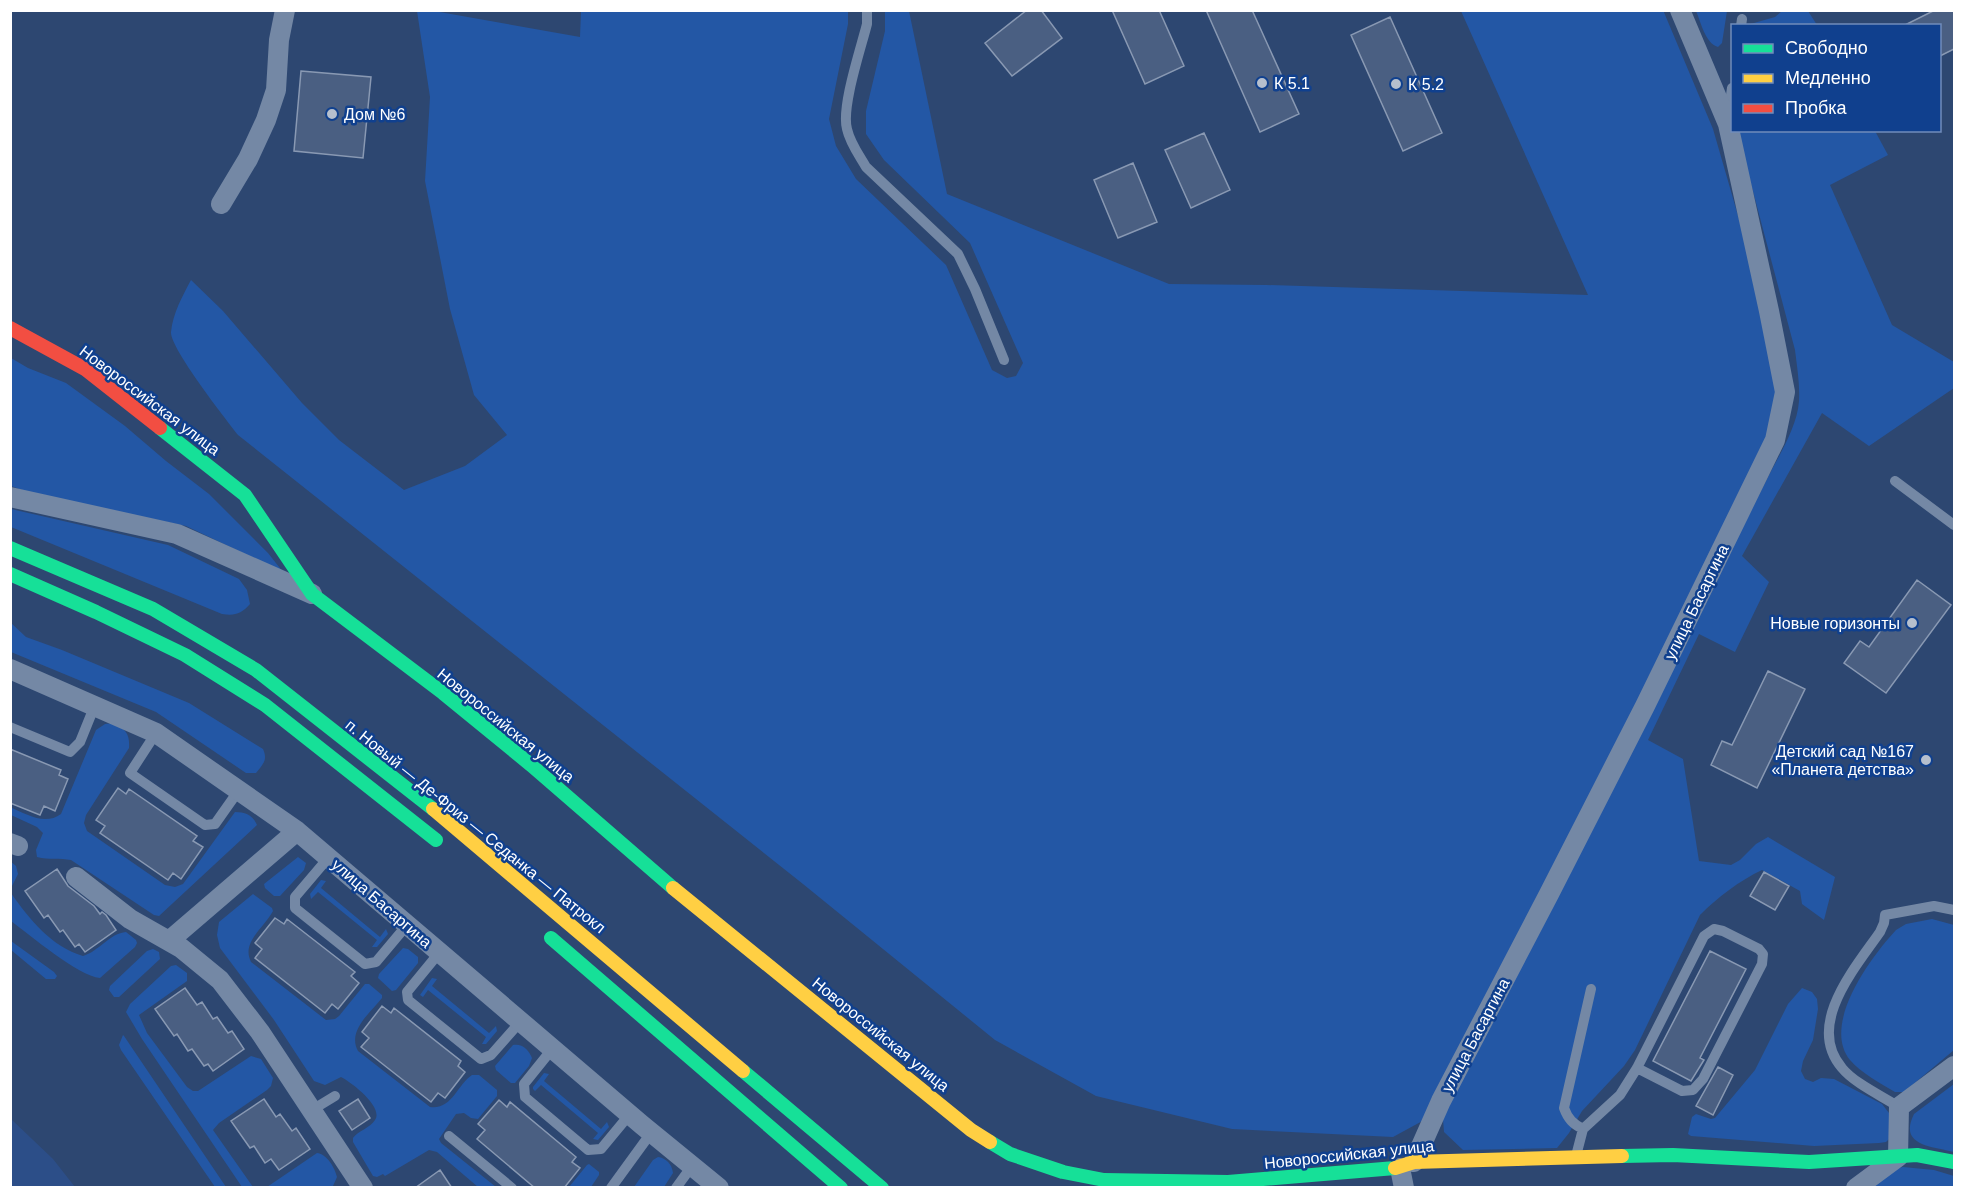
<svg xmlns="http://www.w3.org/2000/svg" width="1965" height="1198" viewBox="0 0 1965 1198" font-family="Arial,sans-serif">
  <rect width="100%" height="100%" fill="#2d4771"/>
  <path fill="#2357a5" d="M1663,10L1713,129L1771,330L1778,392L1773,433L1437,1113L1393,1137L1232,1129L1096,1096L995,1040L803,884L238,435C225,418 170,348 171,332C173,313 182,297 191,280L223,311L302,403L339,440L404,490L465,466L507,435L474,395L450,309L425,181L430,97L417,11H434L580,37L581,11H848V24L829,119L836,146L856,179L946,265L992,370L1007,378L1016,376L1023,363L970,243L884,160L866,134V111L885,31V11H909L947,194L1169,284L1266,285L1588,295L1461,11Z
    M1696,11H1727L1722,43L1718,47C1705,43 1701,22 1696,11Z
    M1782,11H1808L1817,25H1747L1775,17Z
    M1737,131H1875L1888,155L1830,185L1892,325L1954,362V388L1869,446L1822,413L1742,556L1769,582L1735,652L1699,634L1648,740L1683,759L1699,861L1731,865L1740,860L1756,844L1768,837L1835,877L1824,920L1802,904L1800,891L1762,870C1739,881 1718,897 1700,915L1635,1050L1624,1066L1582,1111L1569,1133L1557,1148L1463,1150L1444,1132L1443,1119L1448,1105L1765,483C1777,458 1797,429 1799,401C1800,384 1797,367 1795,350Z
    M11,358L28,368L66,383L125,426L166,461L209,494L268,553L283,572L186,526L30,493L11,486Z
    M11,509L168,545L239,579L247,590L250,604C241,614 235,616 222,614L11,527Z
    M10,622L26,637L62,650L189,703L263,749C268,760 263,764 256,773H246L156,712L11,652Z
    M114,723C126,730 130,734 129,748L86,815L84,823L87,831L165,885L175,887L183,884L235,812C245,812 253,815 257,825L159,916L154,915L71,860C60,858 49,860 37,857L36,850L43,833L37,827L11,815L10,807C26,814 45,826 61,814L96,730L105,724Z
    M298,857L306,863L304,870L280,896H274L265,888L264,884Z
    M10,861L16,866L18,874L11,888V893C29,919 52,947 83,956C98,952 110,933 126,932L136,940L137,943L135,947L100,978C78,976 30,935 11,921Z
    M321,880L326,881L321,888L380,937L386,929L388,934L377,947H372L377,940L318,892L311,899L310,894Z
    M253,894L272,908L273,911C264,928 241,942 251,962L326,1020L335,1019L339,1016L365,984H369L382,995V998C370,1013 347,1031 358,1051L430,1107C452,1110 457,1085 472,1075H479L497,1090V1096L478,1119L471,1118L464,1113L456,1114L439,1139L441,1143L496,1187H478L437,1152L429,1150L385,1176L383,1174L377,1177L373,1176L353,1142V1138C358,1131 370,1128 375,1120C384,1107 351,1082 341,1077L325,1085L314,1081L274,1020L220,948L217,935L219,922Z
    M1932,919L1954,925V1050L1904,1092H1895C1881,1084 1860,1072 1850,1060C1821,1024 1871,957 1896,930L1906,924Z
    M11,941L54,972L57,976L55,979H46L11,950Z
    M403,948L408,949L418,957V963L396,990L392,991L378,978L379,974Z
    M153,949L159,952L160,959L119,997H114L109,990L110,986L147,951Z
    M176,965L187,973V981L139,1015L147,1033L187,1087L193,1091H198L251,1056L261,1059L273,1078L271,1086L267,1090L219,1123L213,1130L253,1187H242L142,1039L126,1012L130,1004L171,966Z
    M432,978L437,979L432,986L489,1033L496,1026L497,1031L486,1044H482L486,1037L428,990L423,997L420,995Z
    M1802,988L1812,992L1817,999L1818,1009L1813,1040L1803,1061L1801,1071L1805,1079L1813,1082L1821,1078L1834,1079L1882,1104L1889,1113L1890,1138L1886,1142L1879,1143L1814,1146L1691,1136L1688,1134L1692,1117L1696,1114L1711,1119L1715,1118L1755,1070L1788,1004Z
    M123,1035L124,1036L226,1187H215L121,1050L119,1045Z
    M513,1045C522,1043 529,1050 532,1058L529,1066L515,1083H511L496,1070L495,1066Z
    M544,1073L549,1074L544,1081L601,1129L607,1122L609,1127L598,1140L593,1139L598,1133L541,1085L535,1091L533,1089V1087Z
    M1954,1084V1152C1932,1146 1898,1146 1914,1114Z
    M317,1153C327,1154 335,1168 337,1177L333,1186L267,1187Z
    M658,1157C666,1158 672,1164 673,1173L664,1187H634L653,1160Z
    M589,1164L599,1172V1175L591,1187H569L587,1165Z
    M1903,1167L1934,1170L1954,1176V1187L1868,1188L1894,1169Z"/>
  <path fill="#2c4e88" d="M11,1119L53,1159L75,1187H11Z"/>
  <path fill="#4a5f82" stroke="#8999b3" stroke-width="1.5" d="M1027,10H1041L1062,38L1012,76L985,43Z
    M1112,10H1159L1184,66L1145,84Z
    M1206,10H1252L1299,114L1260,132Z
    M1935,10H1954V49L1940,56V26H1903Z
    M1390,17L1442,133L1403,151L1351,35Z
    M301,71L371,77L363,158L294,151Z
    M1204,133L1230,190L1191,208L1165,150Z
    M1133,163L1157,222L1118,238L1094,180Z
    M1917,580L1951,605L1886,693L1844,663L1860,641L1869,647Z
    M1768,671L1805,689L1757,788L1711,765L1722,741L1732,745Z
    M10,749L61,770L59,775L68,779L55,811L44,806L40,815L10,803Z
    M118,788L126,794L129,789L197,836L193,841L203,847L181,879L173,873L168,880L100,833L105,826L96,820Z
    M57,869L68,886L94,906L100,914L102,912L106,915L116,930L85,952L79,944L75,947L63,930L60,932L48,915L44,918L25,891Z
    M1764,872L1789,886L1775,910L1750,896Z
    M275,918L284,924L287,919L355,972L351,976L359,983L338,1009L332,1004L325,1013L255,958L262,949L255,943Z
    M1710,951L1746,969L1700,1058L1704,1060L1691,1081L1653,1061Z
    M185,988L197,1005L202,1002L213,1019L217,1017L228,1033L232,1031L244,1049L213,1071L208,1064L204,1066L192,1049L188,1051L177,1034L174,1036L155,1009Z
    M382,1006L391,1013L394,1008L461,1061L458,1066L465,1072L445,1098L438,1093L431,1102L361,1047L369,1038L362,1032Z
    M1718,1067L1733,1075L1713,1115L1696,1106Z
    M264,1099L276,1117L280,1114L292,1131L296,1128L310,1149L279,1170L271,1159L265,1163L254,1146L250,1148L231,1121Z
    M358,1099L370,1118L352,1130L339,1111Z
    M499,1100L507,1107L510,1102L576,1157L572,1162L580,1168L564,1188H535L477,1139L485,1130L478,1124Z
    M440,1170L452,1188H415Z"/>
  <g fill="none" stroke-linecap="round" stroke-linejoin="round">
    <path stroke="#7488a5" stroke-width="10" d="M867,10V24C861,48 841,107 847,129C850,143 859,155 866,167L958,254L975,289L1004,360
      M1741,26L1742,19
      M1728,117L1732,88
      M1895,481L1954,525
      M10,727L70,752L80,742L95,705
      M156,733L130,773L205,825L215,824L239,790
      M329,857L295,897V908L365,964L376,962L407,925
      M439,953L407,992L408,1000L481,1059L491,1055L521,1021
      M553,1048L524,1084L525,1097L588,1150L601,1149L630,1114
      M1899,1107C1882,1096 1854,1083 1842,1068C1805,1025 1855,968 1880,932L1884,923L1885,915L1934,906L1954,910
      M312,1110L335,1096
      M1583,1129C1573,1124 1568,1119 1564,1108L1591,989
      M449,1136L512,1188
      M1576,1156L1583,1129L1620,1095L1637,1068L1704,936L1714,929L1723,931L1759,949L1763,954L1762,964L1703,1079L1693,1090L1682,1091L1637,1068
      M611,1188L651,1133
      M676,1188L692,1166"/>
    <path stroke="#7488a5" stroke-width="20" d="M221,204L248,159L266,120L276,90L279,40L285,10
      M10,497L177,534L312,594
      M10,669L156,733L297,831L642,1125L719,1188
      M10,843L18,846
      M76,877L130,919L181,948L220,980L260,1032L363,1188
      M170,940L297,831
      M1414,1162L1441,1101L1549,894L1645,706L1775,440L1785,392L1769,311L1728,124L1680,10
      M1400,1168L1404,1188
      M1856,1188L1898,1157L1899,1107L1954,1066"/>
    <path stroke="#16e098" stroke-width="14" d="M160,428L245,495L312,594L443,693L531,765L673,888
      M10,548L153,609L256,670L433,809
      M10,574L96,612L185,655L265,705L436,840
      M551,938L841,1188
      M743,1071L882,1188
      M990,1142L1010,1154L1063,1172L1104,1180L1228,1182L1395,1168
      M1622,1156L1673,1155L1809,1162L1917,1155L1954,1162"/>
    <path stroke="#ffcf43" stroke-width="14" d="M433,809L743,1071
      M673,888L971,1130L990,1142
      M1395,1168L1414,1162L1622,1156"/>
    <path stroke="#f24e42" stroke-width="14" d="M10,328L85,369L160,428"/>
  </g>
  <g fill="#b6bfcd" stroke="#10408e" stroke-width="2">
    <circle cx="1262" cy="83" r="6"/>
    <circle cx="1396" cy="84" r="6"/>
    <circle cx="332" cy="114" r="6"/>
    <circle cx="1912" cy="623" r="6"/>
    <circle cx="1926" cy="760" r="6"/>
  </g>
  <g text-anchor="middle" stroke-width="5" stroke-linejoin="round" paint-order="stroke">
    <g font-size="16" fill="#fff" stroke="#10408e" text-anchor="start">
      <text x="1274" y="89">К 5.1</text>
      <text x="1408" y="90">К 5.2</text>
      <text x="344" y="120">Дом №6</text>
      <text x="1900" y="629" text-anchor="end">Новые горизонты</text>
      <text x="1914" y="757" text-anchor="end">Детский сад №167<tspan x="1914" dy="18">«Планета детства»</tspan></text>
    </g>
    <g font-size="16" fill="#fff" stroke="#10408e">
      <text transform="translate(150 400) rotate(37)" y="6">Новороссийская улица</text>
      <text transform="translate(1696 602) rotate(-64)" y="6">улица Басаргина</text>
      <text transform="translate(506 725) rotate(39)" y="6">Новороссийская улица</text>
      <text transform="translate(476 826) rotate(39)" y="6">п. Новый — Де-Фриз — Седанка — Патрокл</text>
      <text transform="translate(382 903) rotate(41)" y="6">улица Басаргина</text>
      <text transform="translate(881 1034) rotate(39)" y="6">Новороссийская улица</text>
      <text transform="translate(1475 1035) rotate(-62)" y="6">улица Басаргина</text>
      <text transform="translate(1349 1154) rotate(-6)" y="6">Новороссийская улица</text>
    </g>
  </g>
  <rect width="1965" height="1198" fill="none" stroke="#ffffff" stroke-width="24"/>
  <rect x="1731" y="24" width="210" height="108" fill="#10408e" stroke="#708cbb" stroke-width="1.5"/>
  <rect x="1743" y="44" width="30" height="9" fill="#16e098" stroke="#708cbb" stroke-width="1.5"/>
  <text x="1785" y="54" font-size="18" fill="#ffffff">Свободно</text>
  <rect x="1743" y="74" width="30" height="9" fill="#ffcf43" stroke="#708cbb" stroke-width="1.5"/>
  <text x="1785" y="84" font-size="18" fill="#ffffff">Медленно</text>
  <rect x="1743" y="104" width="30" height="9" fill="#f24e42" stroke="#708cbb" stroke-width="1.5"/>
  <text x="1785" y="114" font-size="18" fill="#ffffff">Пробка</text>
</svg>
